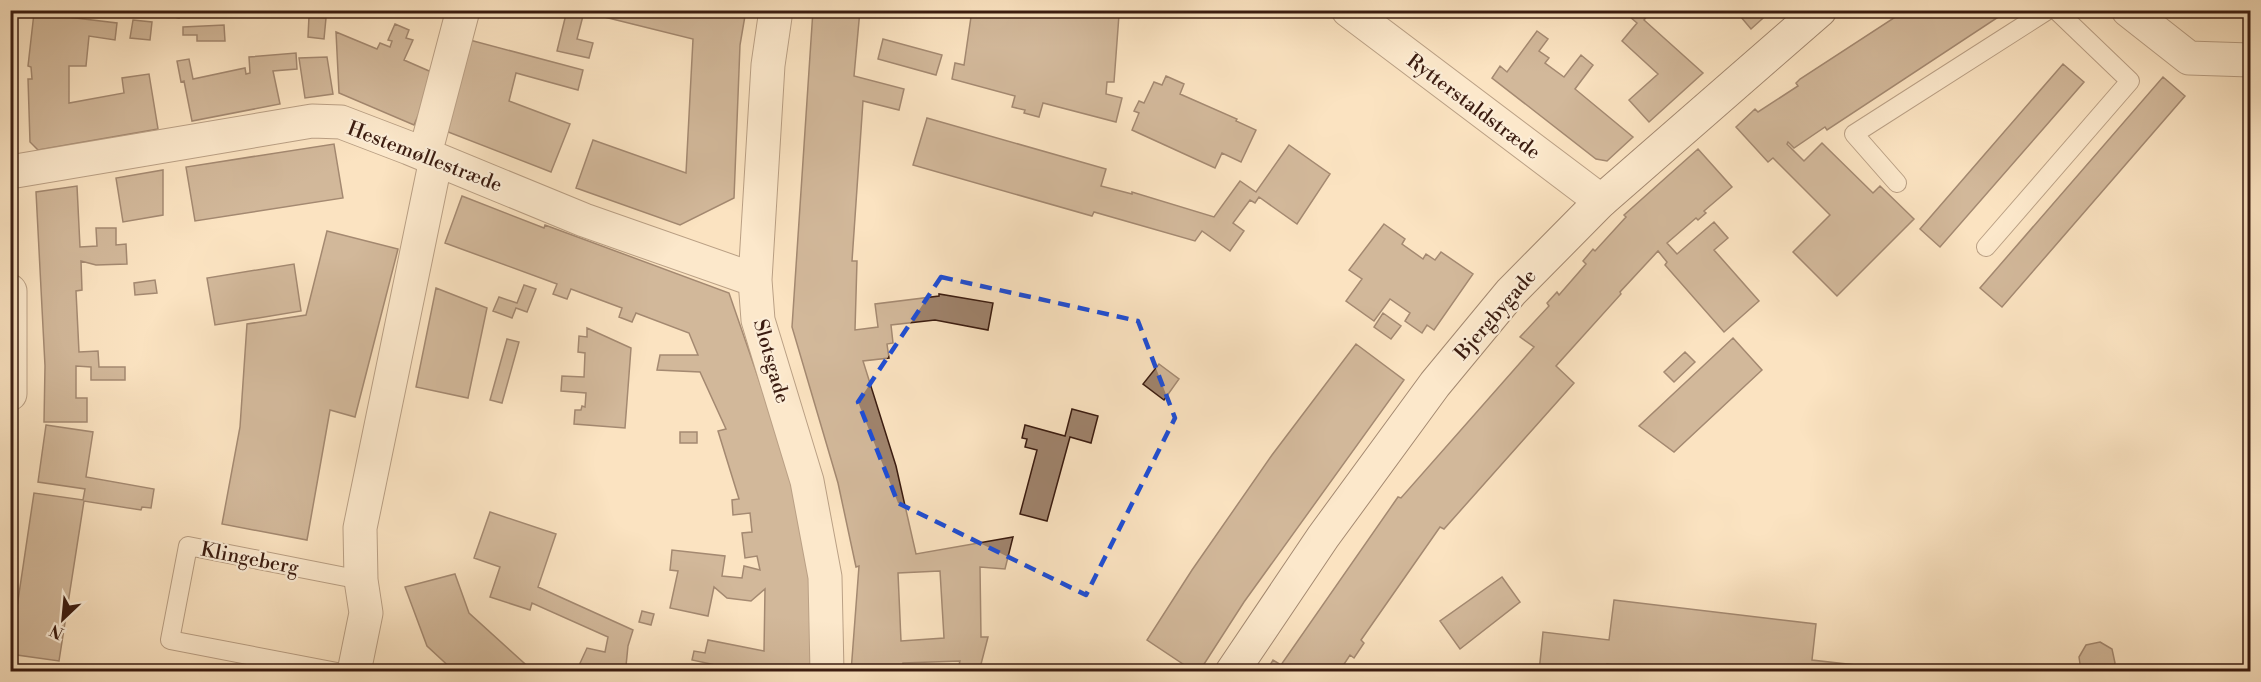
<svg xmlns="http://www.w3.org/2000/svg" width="2261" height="682" viewBox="0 0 2261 682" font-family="'Libre Bodoni',serif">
  <rect width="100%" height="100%" fill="#fbe3c1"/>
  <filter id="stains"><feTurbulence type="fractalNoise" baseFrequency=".00333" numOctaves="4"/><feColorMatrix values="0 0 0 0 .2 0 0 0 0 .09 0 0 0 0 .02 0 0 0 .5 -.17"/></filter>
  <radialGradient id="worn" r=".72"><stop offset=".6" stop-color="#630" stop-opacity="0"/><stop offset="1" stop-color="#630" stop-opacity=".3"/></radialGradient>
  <path fill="#9f836c" stroke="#3b1c10" stroke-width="1.5" fill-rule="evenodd" d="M133,10H180L179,18Z
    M567,10H746L740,45L734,198L680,225L576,188L593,140L686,173L693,39L584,12L577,39L593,43L589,58L557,51Z
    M813,10H860L854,76L904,89L899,110L863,101L852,261H857L855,330L878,327L875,304L939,296V294L993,303L988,330L935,320L891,325L893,343L887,344L889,358L863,361L896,466L916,554L1013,537L1005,569L980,567L981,637H988L979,672H957L960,661L903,663L902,672H851L859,566L856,567L838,483L792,327ZM940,571L944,638L901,641L898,573Z
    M972,10H1105V14L1119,15L1114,82H1107L1106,94L1122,98L1116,122L1043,103L1039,117L1024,113L1025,110L1012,107L1015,96L952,79L955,63L964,65Z
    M1622,10H1652L1644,20L1703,73L1649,122L1629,100L1658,74L1622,41L1637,23Z
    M1735,10H1772L1751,29Z
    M1906,10H2009L1827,130L1825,127L1794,148L1788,142L1787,144L1804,161L1822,143L1873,193L1880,186L1914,219L1837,296L1793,252L1830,215L1773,158L1768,162L1736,127L1755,109L1758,112L1798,86L1796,83L1800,79Z
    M34,13L117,23L115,40L89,36L86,66H69V103L124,93L122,78L149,74L158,129L38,150L30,142L28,79H32L31,67L28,66Z
    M309,16L326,18L324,39L308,37Z
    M133,20L152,22L150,40L130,38Z
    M395,24L409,30L406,38L413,40L404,60L436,74L414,125L339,93L336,32L377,49L380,43L390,47L392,41L388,40Z
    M224,25L225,41H197V35H183V27Z
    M1537,31L1548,39L1539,51L1549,58L1545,63L1564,77L1581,55L1593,65L1575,89L1633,137L1607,161L1596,159L1492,78L1500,66L1507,72Z
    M466,39L583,70L578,90L516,73L509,101L570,124L551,172L438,128Z
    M883,39L942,55L936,75L878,59Z
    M296,53L297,69L273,71L280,104L192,121L184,81L181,82L177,61L189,59L193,79L245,68L246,74L250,73L249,57Z
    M327,57L333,94L305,98L299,58Z
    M2063,64L2084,82L1940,247L1920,229Z
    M1166,76L1184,84L1180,94L1237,119L1236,121L1256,130L1241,162L1222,153L1215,168L1132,130L1139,113L1134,111L1139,101L1144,103L1154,82L1162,85Z
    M2163,77L2185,96L2002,307L1980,288Z
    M927,118L1106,169L1101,186L1132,194V192L1214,217L1240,181L1256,192L1289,145L1330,174L1297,224L1259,197L1255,203L1250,200L1233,223L1244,231L1230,251L1202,231L1195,241L1094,212L1092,216L913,165Z
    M334,144L343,198L195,221L186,167Z
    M1698,149L1732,187L1704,211L1706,213L1698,220L1696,218L1667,243L1677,254L1714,222L1728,238L1714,250L1759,301L1724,332L1665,265L1667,262L1658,251L1620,292L1621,294L1556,366L1574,383L1444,529L1440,527L1361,640L1364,643L1354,658L1350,655L1339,672H1266L1273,660L1281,665L1398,497L1401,498L1534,347L1520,337L1549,306L1547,303L1557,292L1559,295L1586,264L1583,261L1593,249L1595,251L1626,217L1624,215Z
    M163,170V215L123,222L116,178Z
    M77,186L80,247L97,246L96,228H116V245L126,244L127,264L96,265L81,261L82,290L76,291L79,352L98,351L99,367H125V380H91V367L76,366V398H87V422H44L45,366L36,192Z
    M462,196L544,228L545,225L729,293L800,499L814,584L811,672H748L692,660L694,651L705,653L708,640L764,651L765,589L751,601L727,598L714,587L708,616L670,608L678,571L670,570L672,550L725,556L722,576L742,578L744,566L760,570L757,556L745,558L742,533L752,532L750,513L733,515L732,500L739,499L718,431L726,429L700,372L657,370L660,355H698L689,333L636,313L632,322L619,317L622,308L571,289L567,299L553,294L557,284L445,243Z
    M1384,224L1405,239L1402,244L1423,259L1426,254L1435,260L1441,252L1473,274L1434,330L1427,325L1422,333L1405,321L1410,313L1390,299L1374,321L1346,301L1362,279L1349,270Z
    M327,231L398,249L355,417L330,410L307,540L222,524L240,427L247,324L306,315Z
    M294,264L301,311L215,325L207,278Z
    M155,280L157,293L135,295L134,283Z
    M524,285L536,289L527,312L516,308L512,318L493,311L499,297L517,303Z
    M436,288L487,308L468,398L416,387Z
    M1383,313L1401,326L1391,339L1374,327Z
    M587,328L631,348L625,428L574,424L575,410H581L582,406L585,407L586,393L561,391L562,376L584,377L585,353L578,352L579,336L587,337Z
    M1733,338L1762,370L1674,452L1639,426Z
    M507,339L519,342L502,403L490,400Z
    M1356,344L1404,380L1244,602L1199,672H1195L1147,640L1192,570L1272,455Z
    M1685,352L1695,362L1674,382L1664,372Z
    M1159,364L1179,379L1164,400L1143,384Z
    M1072,409L1098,416L1091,443L1070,437L1047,521L1020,514L1037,450L1025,447L1027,439L1022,438L1025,425L1065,436Z
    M46,425L93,432L86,477L154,489L151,508L142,507L141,510L84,501L59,661L10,654L34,493L83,500L85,489L38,482Z
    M680,432H697V443H680Z
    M490,512L556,534L538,587L633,630L628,646L626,666L644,672H576L587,648L605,652L608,637L532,603L530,610L490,597L500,567L474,558Z
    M455,574L469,613L534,672H455L427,646L405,587Z
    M1502,577L1520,602L1460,649L1440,621Z
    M1614,600L1816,624L1812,660L1891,669V672H1666L1607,664L1606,672H1539L1543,632L1609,640Z
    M642,611L654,614L651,625L639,622Z
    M2100,642L2112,649L2115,663L2110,672L2081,671L2079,657L2086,645Z"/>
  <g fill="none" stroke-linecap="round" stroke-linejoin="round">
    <g stroke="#6b4e3c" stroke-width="20">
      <path id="lane" d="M1897,183L1854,134L2048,10
        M1986,247L2130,81L2056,10
        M337,672L170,640L188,546L361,580"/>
    </g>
    <g stroke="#6b4e3c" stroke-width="35">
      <path id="street" d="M776,10L768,65L755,280L758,320L807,481L825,577L827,672
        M1348,10L1601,201
        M2128,10L2189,58L2250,60
        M425,154L463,10
        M10,172L312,121L341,122L409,148L584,220L755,280
        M10,291V394
        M354,672L366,613L361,580L360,528L436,159"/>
    </g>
    <g stroke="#3b1c10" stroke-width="35">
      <path id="secondary" d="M1232,672L1323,537L1435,384L1511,292L1601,201L1820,10"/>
    </g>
    <use href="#lane" stroke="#fcedd7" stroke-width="18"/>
    <use href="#street" stroke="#fcedd7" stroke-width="33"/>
    <use href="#secondary" stroke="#fcedd7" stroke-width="33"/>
  </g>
  <path d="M0 0H2261V682H0ZM941,277L1138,321L1175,418L1086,595L898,503L858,402Z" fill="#fbe3c1" fill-opacity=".55" fill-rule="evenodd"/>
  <path fill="none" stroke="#1d4ed8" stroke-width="4.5" stroke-dasharray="12 8" stroke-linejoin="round" d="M941,277L1138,321L1175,418L1086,595L898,503L858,402Z"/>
  <g text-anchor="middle" stroke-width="4.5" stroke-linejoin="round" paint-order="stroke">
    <g font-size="20" fill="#3b1c10" stroke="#fcedd7">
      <text transform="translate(1474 106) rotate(37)" y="7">Rytterstaldstræde</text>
      <text transform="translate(425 156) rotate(21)" y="7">Hestemøllestræde</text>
      <text transform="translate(1495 314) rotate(-49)" y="7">Bjergbygade</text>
      <text transform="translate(772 361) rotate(74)" y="7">Slotsgade</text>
      <text transform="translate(250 558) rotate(11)" y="7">Klingeberg</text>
    </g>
  </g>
  <rect width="2261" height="682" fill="none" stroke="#fbe3c1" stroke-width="36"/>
  <rect x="12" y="12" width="2237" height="658" fill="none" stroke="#3b1c10" stroke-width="3"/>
  <rect x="18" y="18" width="2225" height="646" fill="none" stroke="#3b1c10" stroke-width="1.5"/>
  <g transform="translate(63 619) rotate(206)" stroke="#fcedd7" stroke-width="4.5" paint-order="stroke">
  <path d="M0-4.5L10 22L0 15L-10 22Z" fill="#3b1c10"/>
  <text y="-9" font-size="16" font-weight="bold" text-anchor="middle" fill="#3b1c10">N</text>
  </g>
  <rect width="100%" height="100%" filter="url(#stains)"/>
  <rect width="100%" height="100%" fill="url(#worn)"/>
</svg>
